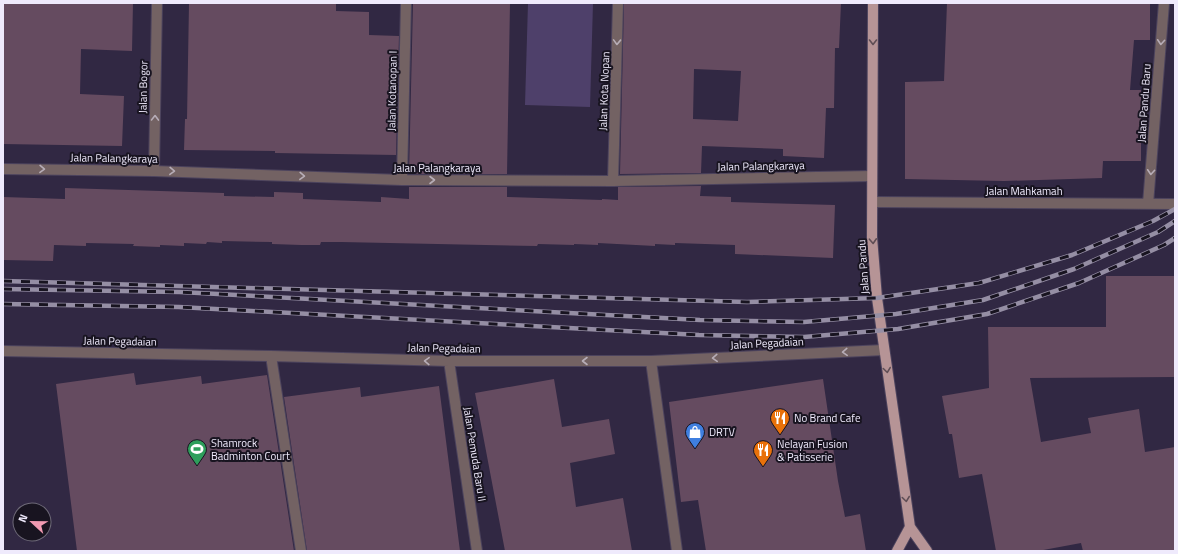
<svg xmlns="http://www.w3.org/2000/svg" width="1178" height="554" viewBox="0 0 1178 554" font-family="'Titillium Web',sans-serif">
  <rect width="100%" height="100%" fill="#312843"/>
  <path fill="#4e406a" d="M528,3H593L590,107L525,105Z"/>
  <path fill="#654b60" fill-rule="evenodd" d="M3,3H133L132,51L81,49L80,94L124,96L122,146L3,144Z
    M189,3H336V11L369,12V35L399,36L396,155L275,153V151L184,150L185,119H187Z
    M413,3H510L507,174H409Z
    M624,3H841L839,48H835L834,108H826L824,158L783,156V149L702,146L701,173L620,174ZM694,69L741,71L738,121L693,119Z
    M947,3H1150V40H1134L1130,90H1141V161H1103L1102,178L1004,181L905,179V82L944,81Z
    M701,186L700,196L731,197V202L835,205L833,258L735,254V245L675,243V245L655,244V246L598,243V245L574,244V245L538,244L537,246L485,245L341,242H321L320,245H301L272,244V242L222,241V243L207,242L206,244L184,243V246L160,245V247L133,246L134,244L86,243V246L54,245L53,261L3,260V197L65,199V188L224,193V196L274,197V192L303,193V199L381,202V197L409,199V187H507V197L602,200V199L618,200V187Z
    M1106,276H1175V377L1030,378L1041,442L1091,433L1088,418L1139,409L1145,452L1175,447V551H1083L1081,543L1038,551H996L982,474L959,478L952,434H949L942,396L989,388L988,327H1106Z
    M134,373L136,385L201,376L202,384L267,375L294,551H77L56,384Z
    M554,379L562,427L609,419L615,454L570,463L576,507L623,498L632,551H505L475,393Z
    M823,379L838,481L845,517L860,514L866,551H706L698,500L681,502L669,402Z
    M439,386L460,551H307L284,397L360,387L361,397Z"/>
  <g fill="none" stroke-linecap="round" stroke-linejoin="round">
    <g stroke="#4c435d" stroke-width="12">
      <path id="minor" d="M3,169L154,171L402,180L613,181L872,176
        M154,171L157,3
        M402,180L406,3
        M613,181L618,3
        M873,202L1175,204
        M1148,204L1164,3
        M3,351L271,356L449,361H651L884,350
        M271,356L301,551
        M449,361L477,551
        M651,361L677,551"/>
    </g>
    <g stroke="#4c435d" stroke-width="12">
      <path id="major" d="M873,3L872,237L877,298L910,527L927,551
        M897,551L910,527"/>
    </g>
    <use href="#minor" stroke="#736263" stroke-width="10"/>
    <use href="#major" stroke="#b69496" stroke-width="10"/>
    <g stroke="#958ea4" stroke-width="4.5">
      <path id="rail" d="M3,281L747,302L877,298L979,283L1072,255L1153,221L1175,209
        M3,289L180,292L700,320L804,322L896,314L983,300L1074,269L1158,232L1175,221
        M3,304L179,307L699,335L804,337L898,329L987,314L1079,283L1164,245L1175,238"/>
    </g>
    <use href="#rail" stroke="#181420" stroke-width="3" stroke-dasharray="9" stroke-linecap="butt"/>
  </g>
  <defs><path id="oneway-chevron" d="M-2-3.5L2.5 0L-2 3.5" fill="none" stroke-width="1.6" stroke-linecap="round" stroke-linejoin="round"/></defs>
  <g stroke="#b7adb7">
    <use href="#oneway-chevron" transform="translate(617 42) rotate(92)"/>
    <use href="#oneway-chevron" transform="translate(1161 42) rotate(94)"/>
    <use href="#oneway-chevron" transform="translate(155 118) rotate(-89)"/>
    <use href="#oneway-chevron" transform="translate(42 169) rotate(1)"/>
    <use href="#oneway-chevron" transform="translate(172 171) rotate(2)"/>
    <use href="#oneway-chevron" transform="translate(1151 172) rotate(94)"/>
    <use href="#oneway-chevron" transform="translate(302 176) rotate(2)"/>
    <use href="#oneway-chevron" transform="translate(432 180)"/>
    <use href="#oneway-chevron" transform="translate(845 352) rotate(177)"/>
    <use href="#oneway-chevron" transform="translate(715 358) rotate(177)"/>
    <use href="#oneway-chevron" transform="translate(427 361) rotate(-178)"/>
    <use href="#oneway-chevron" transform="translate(585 361) rotate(180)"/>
  </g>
  <g stroke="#5f4e55">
    <use href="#oneway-chevron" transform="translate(873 42) rotate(90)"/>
    <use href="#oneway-chevron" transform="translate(873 241) rotate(87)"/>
    <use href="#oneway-chevron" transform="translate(887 370) rotate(82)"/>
    <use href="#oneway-chevron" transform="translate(906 499) rotate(82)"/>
  </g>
  <defs>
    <g id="restaurant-pin" transform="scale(1)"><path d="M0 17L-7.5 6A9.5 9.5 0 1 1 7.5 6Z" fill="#e8710a" stroke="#181420"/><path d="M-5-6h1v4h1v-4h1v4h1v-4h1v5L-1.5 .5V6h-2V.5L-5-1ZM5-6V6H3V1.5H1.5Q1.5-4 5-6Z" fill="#fff"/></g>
    <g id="shop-pin" transform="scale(1)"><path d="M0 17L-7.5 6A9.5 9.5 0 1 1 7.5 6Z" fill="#3f7fe0" stroke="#181420"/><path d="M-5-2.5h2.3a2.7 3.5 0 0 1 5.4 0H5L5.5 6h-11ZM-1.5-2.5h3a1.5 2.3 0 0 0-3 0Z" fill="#fff"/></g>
    <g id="stadium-pin" transform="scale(1)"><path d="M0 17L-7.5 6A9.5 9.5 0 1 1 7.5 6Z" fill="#2e9e5b" stroke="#181420"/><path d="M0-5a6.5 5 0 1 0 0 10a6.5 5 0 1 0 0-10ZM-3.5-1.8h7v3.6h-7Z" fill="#fff"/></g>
  </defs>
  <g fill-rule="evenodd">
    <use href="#restaurant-pin" x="780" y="418"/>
    <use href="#shop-pin" x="695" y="432"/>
    <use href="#stadium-pin" x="197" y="449"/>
    <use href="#restaurant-pin" x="763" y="450"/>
  </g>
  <g text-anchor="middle" stroke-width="4" stroke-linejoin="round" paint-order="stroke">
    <g font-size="11" fill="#efeafc" stroke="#181420">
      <text transform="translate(143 87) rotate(-89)" y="4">Jalan Bogor</text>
      <text transform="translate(392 91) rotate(-89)" y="4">Jalan Kotanopan I</text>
      <text transform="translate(604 91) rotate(-88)" y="4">Jalan Kota Nopan</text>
      <text transform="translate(1144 103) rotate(-86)" y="4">Jalan Pandu Baru</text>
      <text transform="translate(114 158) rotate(1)" y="4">Jalan Palangkaraya</text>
      <text transform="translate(761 166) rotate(-1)" y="4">Jalan Palangkaraya</text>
      <text x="437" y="172">Jalan Palangkaraya</text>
      <text x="1024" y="195">Jalan Mahkamah</text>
      <text transform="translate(863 267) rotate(-94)" y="4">Jalan Pandu</text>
      <text transform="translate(120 341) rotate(1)" y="4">Jalan Pegadaian</text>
      <text transform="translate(767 343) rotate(-3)" y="4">Jalan Pegadaian</text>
      <text transform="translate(444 348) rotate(1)" y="4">Jalan Pegadaian</text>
      <text transform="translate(475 454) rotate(81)" y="4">Jalan Pemuda Baru II</text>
    </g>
    <g font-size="11" fill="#efeafc" stroke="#181420" text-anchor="start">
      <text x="794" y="422">No Brand Cafe</text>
      <text x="709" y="436">DRTV</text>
      <text x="211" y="447">Shamrock<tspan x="211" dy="13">Badminton Court</tspan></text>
      <text x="777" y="448">Nelayan Fusion<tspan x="777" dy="13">&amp; Patisserie</tspan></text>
    </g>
  </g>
  <rect width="1178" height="554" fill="none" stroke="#efeafc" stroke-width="8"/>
  <g transform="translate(32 522) rotate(292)"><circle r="19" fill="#181420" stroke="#6e6a78"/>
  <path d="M0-3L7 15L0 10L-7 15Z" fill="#f19ab2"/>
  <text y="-6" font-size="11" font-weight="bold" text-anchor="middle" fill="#efeafc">N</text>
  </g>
</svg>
